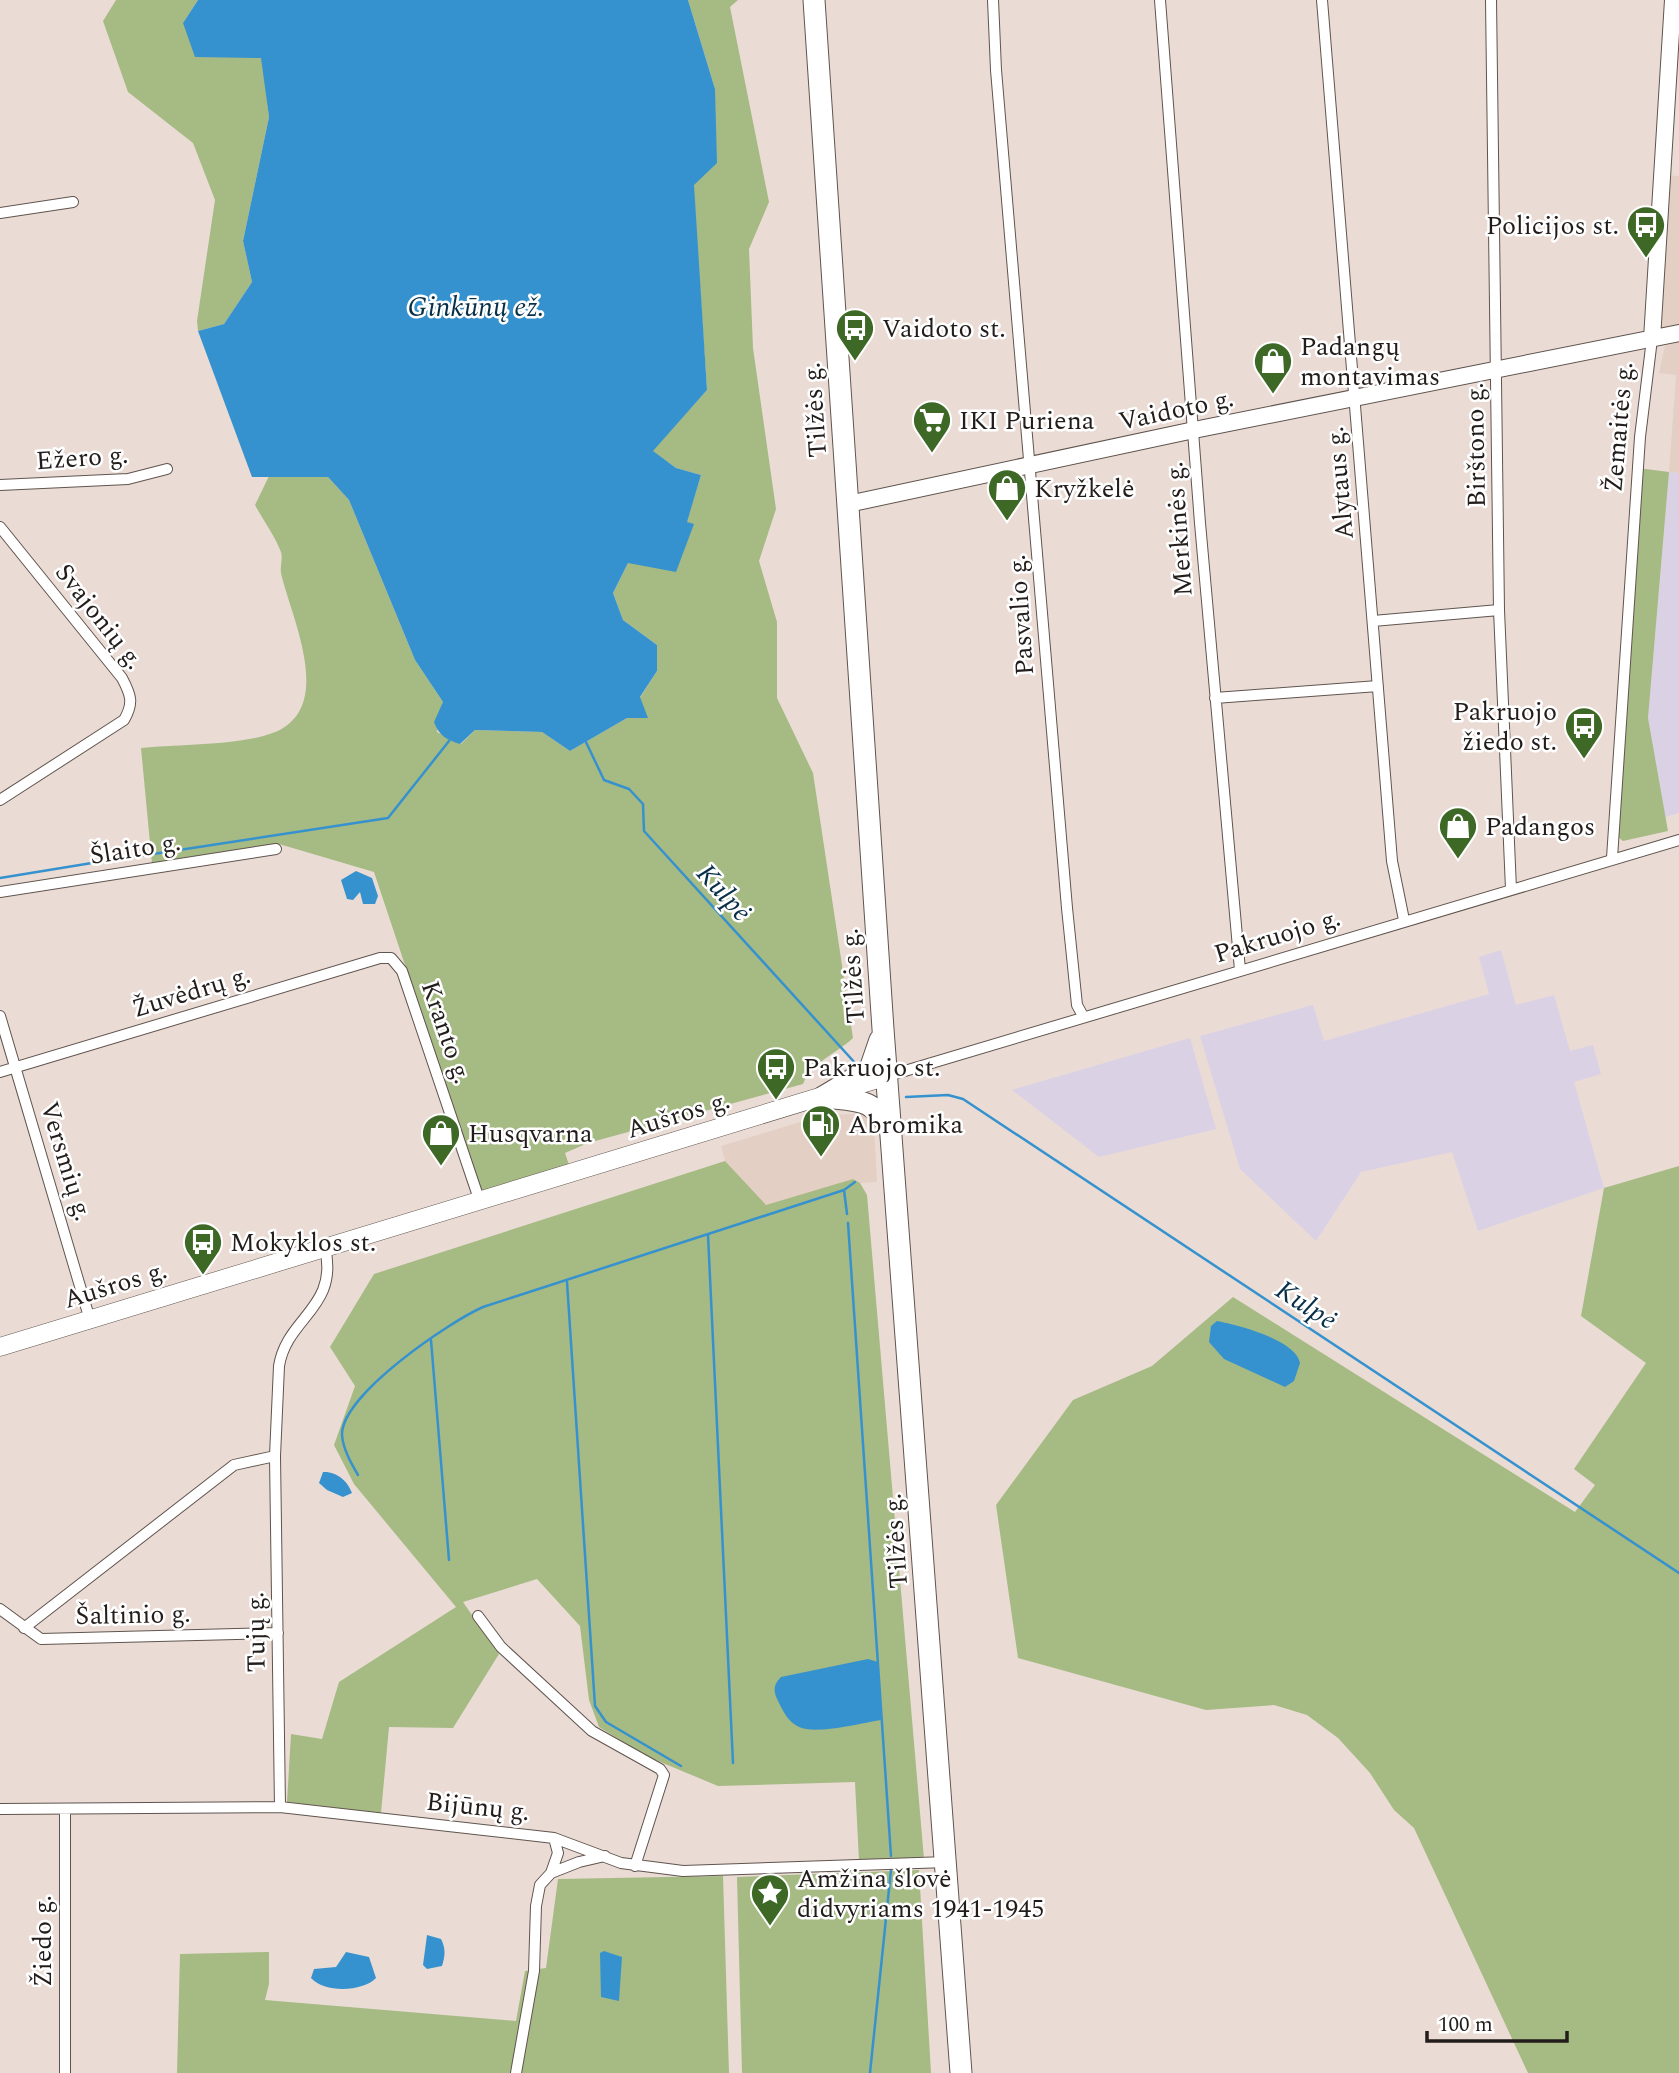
<svg xmlns="http://www.w3.org/2000/svg" width="1679" height="2073" viewBox="0 0 1679 2073" font-family="Spectral,serif">
  <rect width="100%" height="100%" fill="#eadcd5"/>
  <path fill="#e4cfc4" d="M1664,175L1679,176V333L1652,339Z
    M1679,342V473L1669,472L1676,375L1659,373L1665,346Z
    M864,1113L874,1123L877,1182L860,1183L853,1179L766,1206L725,1161L721,1146L820,1116Z"/>
  <path fill="#dad1e5" d="M1669,472L1679,473V813L1665,817L1648,718Z
    M1501,950L1516,1005L1554,995L1570,1051L1593,1045L1601,1074L1574,1082L1604,1188L1478,1231L1452,1152L1361,1172L1316,1241L1240,1169L1200,1036L1313,1005L1324,1041L1489,994L1479,957Z
    M1190,1038L1216,1129L1099,1157L1012,1090Z"/>
  <path fill="#a6ba83" d="M116,0H198L183,23L262,58L269,117L243,241L252,282L224,324L198,331L197,321L215,200L193,143L128,92L103,21Z
    M688,0H738L730,7L769,202L749,249L753,348L776,509L759,561L777,622V698L813,773L853,1038C836,1054 812,1062 803,1084L588,1143L565,1153L570,1168L482,1196L374,872L279,844L152,864L141,748C177,744 255,746 283,728C332,698 290,614 281,573C280,566 283,558 281,552C275,536 263,520 255,505L269,476L328,477L349,500L415,660L443,702L437,732L461,744L475,730L542,732L570,751L627,718L657,671V645L623,620L613,593L628,563L686,523L701,475L676,468L652,451L707,390L693,185L715,89Z
    M1638,468L1669,472L1648,718L1668,831L1623,841L1618,837Z
    M725,1161L766,1205L853,1179L860,1183L867,1195L924,1859L859,1861L855,1782L718,1786L646,1756L599,1727L589,1700L580,1626L537,1579L463,1602L499,1654L453,1728L389,1727L381,1813L287,1802L291,1734L322,1739L339,1682L456,1607L354,1484L334,1445L355,1386L330,1347L374,1274Z
    M1679,1166V2073H1528L1414,1828L1394,1810L1370,1773L1338,1738L1307,1715L1274,1705L1206,1710L1018,1658L996,1505L1073,1400L1152,1366L1233,1297L1575,1512L1595,1485L1574,1469L1646,1363L1581,1316L1604,1188Z
    M919,1870L931,2073H742L737,1877Z
    M723,1876L729,2073H177L180,1954L269,1952V1984L265,2000L516,2021L525,1971L546,1968L558,1879Z"/>
  <path fill="#3692ce" d="M198,0H688L715,89L717,163L694,185L707,390L653,451L676,468L701,475L687,522L694,524L676,572L628,563L613,593L623,620L657,645V671L640,697L648,718H627L570,751L542,732L475,730L460,744C447,740 439,736 434,722L443,702L415,660L349,500L328,477H252L198,331L224,324L252,282L243,241L269,117L261,58L195,57L183,23Z
    M356,871L372,878L378,896L375,904H363L360,892L353,900L347,899L341,880Z
    M1217,1321C1238,1325 1296,1340 1300,1363L1294,1381L1285,1387L1224,1359L1209,1342L1211,1326Z
    M323,1472C336,1471 348,1481 352,1493L343,1497L327,1490L319,1483Z
    M868,1659L878,1662L881,1720C861,1723 817,1735 799,1727C788,1722 783,1711 778,1701C773,1691 773,1685 781,1677Z
    M427,1935L441,1939C446,1949 445,1956 442,1966L427,1969L423,1965Z
    M604,1951L622,1957L619,2001L601,1997L600,1953Z
    M346,1952L369,1957L376,1978C363,1992 324,1993 311,1978L314,1969L336,1967Z"/>
  <g fill="none" stroke-linecap="round" stroke-linejoin="round">
    <path stroke="#3692ce" stroke-width="2.5" d="M585,740L604,780L629,789L643,804L644,831L856,1064
      M114,860L388,818L449,741
      M0,878L98,862
      M906,1097L948,1095L963,1099L1679,1573
      M847,1214L844,1190L855,1182
      M848,1223L891,1856
      M708,1235L733,1763
      M567,1282L595,1706L606,1722L681,1766
      M431,1340L449,1560
      M358,1475C351,1463 343,1449 342,1435C341,1395 449,1322 483,1307L844,1190
      M870,2073L891,1870"/>
    <g stroke="#60544e" stroke-width="12">
      <path id="street" d="M993,0L996,70L1067,908L1077,1005L1083,1016
        M1160,0L1200,523L1240,970
        M1322,0L1392,861L1404,920
        M1491,0L1499,610L1511,889
        M0,213L73,202
        M0,485L128,479L167,469
        M0,527L122,678C131,695 134,703 124,720L0,800
        M1373,621L1499,610
        M1215,698L1378,686
        M1612,858L1640,437L1652,339
        M0,892L276,849
        M0,1016L90,1320
        M0,1072L380,958H391L402,971L480,1202
        M888,1076L1679,840
        M0,1609L41,1639L278,1633
        M478,1616L501,1647L592,1731L660,1769L664,1775L635,1866
        M24,1628L234,1465L275,1456
        M280,1807L275,1456L279,1366C287,1317 339,1308 325,1248
        M0,1809L280,1807L554,1838L621,1863L683,1871L947,1862
        M65,1809V2073
        M551,1873L579,1862L605,1856
        M516,2073L534,1971L536,1906L540,1885L551,1873L558,1853L554,1838"/>
    </g>
    <g stroke="#60544e" stroke-width="18">
      <path id="secondary" d="M1652,339L1673,0
        M848,504L1194,430L1679,333"/>
    </g>
    <g stroke="#60544e" stroke-width="19">
      <path id="primary" d="M0,1347L888,1076"/>
    </g>
    <g stroke="#60544e" stroke-width="23">
      <path id="highway" d="M814,0L883,1029L961,2073
        M823,1097L870,1069L880,1040
        M823,1097C858,1101 872,1097 891,1130"/>
    </g>
    <use href="#street" stroke="#fff" stroke-width="10"/>
    <use href="#secondary" stroke="#fff" stroke-width="16"/>
    <use href="#primary" stroke="#fff" stroke-width="18"/>
    <use href="#highway" stroke="#fff" stroke-width="21"/>
  </g>
  <defs>
    <g id="bus-pin" transform="scale(2.0125)"><path d="M0 17L-7.5 6A9.5 9.5 0 1 1 7.5 6Z" fill="#3e6825" stroke="#fff"/><path d="M-5-6H5V4H4V6H2V4H-2V6H-4V4H-5ZM-3.5-4V0h7V-4ZM-3.5 1.2v1.5H-2V1.2ZM2 1.2v1.5H3.5V1.2Z" fill="#fff"/></g>
    <g id="shop-pin" transform="scale(2.0125)"><path d="M0 17L-7.5 6A9.5 9.5 0 1 1 7.5 6Z" fill="#3e6825" stroke="#fff"/><path d="M-5-2.5h2.3a2.7 3.5 0 0 1 5.4 0H5L5.5 6h-11ZM-1.5-2.5h3a1.5 2.3 0 0 0-3 0Z" fill="#fff"/></g>
    <g id="supermarket-pin" transform="scale(2.0125)"><path d="M0 17L-7.5 6A9.5 9.5 0 1 1 7.5 6Z" fill="#3e6825" stroke="#fff"/><path d="M-6-5.5h2.5l.6 2H6L4.5 2H-2.5L-4.4-4H-6ZM-1.5 3.2a1.3 1.3 0 1 0 .1 0ZM3 3.2a1.3 1.3 0 1 0 .1 0Z" fill="#fff"/></g>
    <g id="fuel-pin" transform="scale(2.0125)"><path d="M0 17L-7.5 6A9.5 9.5 0 1 1 7.5 6Z" fill="#3e6825" stroke="#fff"/><path d="M-5.5-6h7V0h2V4h1.3V-2.5L3-4.5l.8-.8L6-3V5H2.5V1h-1V6h-7ZM-4.2-4.7v3.2H.2V-4.7Z" fill="#fff"/></g>
    <g id="sight-pin" transform="scale(2.0125)"><path d="M0 17L-7.5 6A9.5 9.5 0 1 1 7.5 6Z" fill="#3e6825" stroke="#fff"/><path d="M0-6L1.8-2.2L6-1.7L2.9 1.2L3.7 5.4L0 3.3L-3.7 5.4L-2.9 1.2L-6-1.7L-1.8-2.2Z" fill="#fff"/></g>
  </defs>
  <g fill-rule="evenodd">
    <use href="#bus-pin" x="1646" y="225"/>
    <use href="#bus-pin" x="855" y="328"/>
    <use href="#shop-pin" x="1273" y="361"/>
    <use href="#supermarket-pin" x="932" y="420"/>
    <use href="#shop-pin" x="1007" y="488"/>
    <use href="#bus-pin" x="1584" y="726"/>
    <use href="#shop-pin" x="1458" y="826"/>
    <use href="#bus-pin" x="776" y="1067"/>
    <use href="#fuel-pin" x="821" y="1124"/>
    <use href="#shop-pin" x="441" y="1133"/>
    <use href="#bus-pin" x="203" y="1242"/>
    <use href="#sight-pin" x="770" y="1893"/>
  </g>
  <g text-anchor="middle" stroke-width="5" stroke-linejoin="round" paint-order="stroke">
    <g font-size="26" fill="#221d1b" stroke="#fff" text-anchor="start">
      <text x="1619" y="234" text-anchor="end">Policijos st.</text>
      <text x="882" y="337">Vaidoto st.</text>
      <text x="1300" y="355">Padangų<tspan x="1300" dy="30">montavimas</tspan></text>
      <text x="959" y="429">IKI Puriena</text>
      <text x="1034" y="497">Kryžkelė</text>
      <text x="1557" y="720" text-anchor="end">Pakruojo<tspan x="1557" dy="30">žiedo st.</tspan></text>
      <text x="1485" y="835">Padangos</text>
      <text x="803" y="1076">Pakruojo st.</text>
      <text x="848" y="1133">Abromika</text>
      <text x="468" y="1142">Husqvarna</text>
      <text x="230" y="1251">Mokyklos st.</text>
      <text x="797" y="1887">Amžina šlovė<tspan x="797" dy="30">didvyriams 1941-1945</tspan></text>
    </g>
    <g font-size="26" fill="#221d1b" stroke="#fff">
      <text transform="translate(1176 409) rotate(-12)" y="9">Vaidoto g.</text>
      <text transform="translate(814 410) rotate(-94)" y="9">Tilžės g.</text>
      <text transform="translate(1618 427) rotate(-85)" y="9">Žemaitės g.</text>
      <text transform="translate(1475 445) rotate(-91)" y="9">Birštono g.</text>
      <text transform="translate(82 457) rotate(-4)" y="9">Ežero g.</text>
      <text transform="translate(1339 483) rotate(-95)" y="9">Alytaus g.</text>
      <text transform="translate(1178 529) rotate(-94)" y="9">Merkinės g.</text>
      <text transform="translate(1020 615) rotate(-94)" y="9">Pasvalio g.</text>
      <text transform="translate(100 616) rotate(52)" y="9">Svajonių g.</text>
      <text transform="translate(135 848) rotate(-9)" y="9">Šlaito g.</text>
      <text transform="translate(1277 935) rotate(-17)" y="9">Pakruojo g.</text>
      <text transform="translate(852 976) rotate(-94)" y="9">Tilžės g.</text>
      <text transform="translate(191 991) rotate(-17)" y="9">Žuvėdrų g.</text>
      <text transform="translate(447 1032) rotate(71)" y="9">Kranto g.</text>
      <text transform="translate(678 1114) rotate(-17)" y="9">Aušros g.</text>
      <text transform="translate(67 1161) rotate(73)" y="9">Versmių g.</text>
      <text transform="translate(115 1284) rotate(-17)" y="9">Aušros g.</text>
      <text transform="translate(895 1541) rotate(-94)" y="9">Tilžės g.</text>
      <text transform="translate(133 1614) rotate(-1)" y="9">Šaltinio g.</text>
      <text transform="translate(255 1632) rotate(-91)" y="9">Tujų g.</text>
      <text transform="translate(478 1806) rotate(6)" y="9">Bijūnų g.</text>
      <text transform="translate(42 1941) rotate(-90)" y="9">Žiedo g.</text>
    </g>
    <g font-size="28" font-style="italic" fill="#093049" stroke="#fff">
      <text x="476" y="316">Ginkūnų ež.</text>
      <text transform="translate(725 892) rotate(48)" y="10">Kulpė</text>
      <text transform="translate(1307 1304) rotate(33)" y="10">Kulpė</text>
    </g>
  </g>
  <path d="M1427 2031v10h140v-10" fill="none" stroke="#221d1b" stroke-width="3.5"/>
  <text x="1438" y="2031" font-size="21" fill="#221d1b" stroke="#ffffff" stroke-width="5" paint-order="stroke">100 m</text>
</svg>
